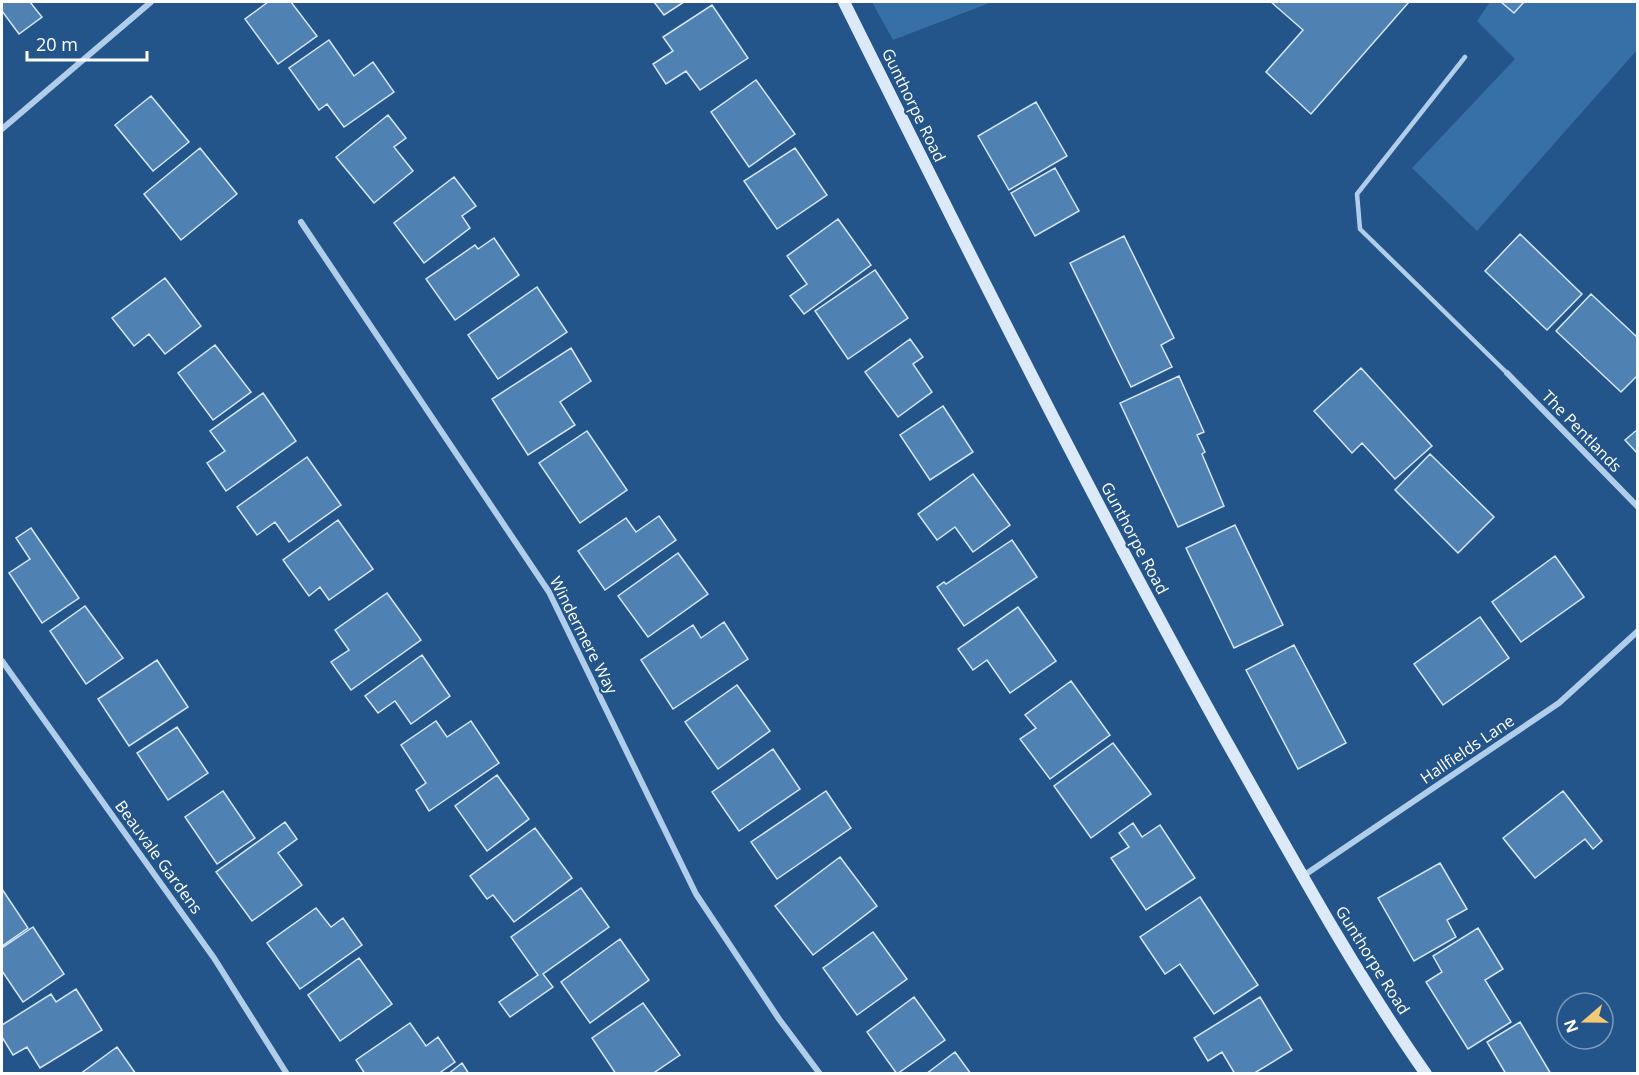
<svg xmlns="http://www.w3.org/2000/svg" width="1639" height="1075" viewBox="0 0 1639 1075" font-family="'Open Sans',sans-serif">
  <rect width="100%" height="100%" fill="#23558a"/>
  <path fill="#376fa7" d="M872,2H992L893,40Z
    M1490,2H1501L1514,13L1524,2H1637V50L1477,231L1412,168L1515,59L1477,21Z"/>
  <path fill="#5081b3" stroke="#d4e6f8" stroke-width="1.5" d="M2,2H30L42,17L19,34L2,11Z
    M268,2H291L317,36L278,64L245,19Z
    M654,2H684L664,15Z
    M1271,2H1409L1311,114L1266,72L1303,30Z
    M1501,2H1524L1514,13Z
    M712,5L748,58L700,90L686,71L666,84L653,64L673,51L663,37Z
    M329,40L354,76L373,62L394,92L344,127L327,104L319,110L289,68Z
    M756,80L795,134L749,167L711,112Z
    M151,96L189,142L153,171L115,125Z
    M1036,102L1067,156L1009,190L978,136Z
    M388,115L406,138L394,147L413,171L374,203L336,157Z
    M200,148L237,194L181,240L144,194Z
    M795,148L827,195L777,229L744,181Z
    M1055,168L1079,211L1035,236L1011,193Z
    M454,177L476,206L462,216L470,228L424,263L394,223Z
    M838,219L871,265L804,314L790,296L807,284L787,256Z
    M1520,234L1582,294L1547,330L1485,271Z
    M1124,236L1174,338L1161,345L1172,367L1131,387L1070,263Z
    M494,238L519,275L455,320L426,279L475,245L478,249Z
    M875,270L908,318L848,359L815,311Z
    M165,278L201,326L165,354L149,334L134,346L112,318Z
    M537,287L567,332L498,379L468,335Z
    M1591,294L1638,338V375L1621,392L1556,331Z
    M910,339L923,357L913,364L932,392L898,417L865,372Z
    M215,345L251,392L213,420L178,373Z
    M571,348L591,381L560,402L575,425L528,455L492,399Z
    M1361,368L1432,446L1395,479L1362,443L1352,453L1314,411Z
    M1179,376L1204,432L1197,435L1205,452L1202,454L1224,506L1178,527L1120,403Z
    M263,393L296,441L226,491L207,463L225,451L210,431Z
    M943,406L973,452L930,480L900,435Z
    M1638,429V454L1625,440Z
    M587,431L627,490L580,523L539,463Z
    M1430,454L1494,517L1458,553L1395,490Z
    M307,457L341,505L289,542L275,522L257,535L237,507Z
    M973,474L1010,525L973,552L955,527L937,540L918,514Z
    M659,516L676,540L605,590L578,551L626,518L636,532Z
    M338,520L373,569L329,600L320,587L309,596L283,560Z
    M1235,525L1283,625L1234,648L1186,548Z
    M31,528L79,598L42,623L9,573L30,559L16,538Z
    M1012,540L1037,577L964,626L937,587L944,582L946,584Z
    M678,553L708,594L648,637L618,596Z
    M1555,556L1584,597L1521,642L1492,602Z
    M387,593L421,640L351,690L331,662L349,650L335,630Z
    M85,606L123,658L86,684L50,631Z
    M1018,607L1056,661L1010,693L987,660L973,670L958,649Z
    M1480,617L1509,658L1443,705L1414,664Z
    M724,622L748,659L673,709L641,660L693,625L701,638Z
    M1294,645L1346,743L1298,769L1246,670Z
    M422,655L450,696L411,724L395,701L378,713L365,696Z
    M157,660L188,707L129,746L98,699Z
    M1071,681L1110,735L1050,779L1020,739L1036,728L1025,715Z
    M737,685L770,731L718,769L685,722Z
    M436,721L447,737L471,721L499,763L429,811L416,790L426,783L401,745Z
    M177,727L208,773L168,800L137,753Z
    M1113,743L1151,794L1091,838L1054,786Z
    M773,749L800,789L739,831L712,792Z
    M497,775L529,819L487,851L455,806Z
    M223,791L255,838L217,864L185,817Z
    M826,791L851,828L777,879L751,842Z
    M1563,791L1602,841L1593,849L1585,839L1535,878L1503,838Z
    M285,822L297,839L278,853L302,885L252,921L216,872Z
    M1133,823L1142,837L1160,825L1195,878L1146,910L1111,858L1129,847L1119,833Z
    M535,828L572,878L514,922L493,895L487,899L470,876Z
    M840,857L877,906L813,955L775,906Z
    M1440,863L1467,909L1447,920L1456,937L1414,961L1378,898Z
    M581,888L609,927L543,974L553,987L510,1017L499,1002L538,975L511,937Z
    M2,889L28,928L2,946Z
    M1200,897L1258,985L1214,1014L1180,964L1165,974L1140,937Z
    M316,908L331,927L343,918L362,945L300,989L267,943Z
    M33,927L64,974L23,1002L2,971V948Z
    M1478,928L1503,969L1485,980L1511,1022L1468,1049L1426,982L1442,972L1433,956Z
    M873,932L907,979L857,1015L823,968Z
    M620,939L649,980L590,1023L561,982Z
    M359,958L392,1004L340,1041L308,995Z
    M76,989L102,1030L40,1068L27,1047L13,1055L2,1037V1025L51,994L56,1002Z
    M914,997L945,1040L897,1074L867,1032Z
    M1260,997L1292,1050L1253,1074H1235L1222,1052L1208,1061L1194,1038Z
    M643,1003L680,1055L652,1074H616L592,1038Z
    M1520,1022L1551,1074H1506L1487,1042Z
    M410,1023L426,1046L438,1037L455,1062L438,1074H365L356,1060Z
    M117,1047L136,1074H80Z
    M955,1052L971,1074H926Z
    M462,1063L469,1074H448Z"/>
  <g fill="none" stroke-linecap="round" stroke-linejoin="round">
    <path stroke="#b0cdea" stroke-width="4.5" d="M1465,57L1357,194L1360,229L1507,373"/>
    <path stroke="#b0cdea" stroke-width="6" d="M2,129L151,2
      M301,222L549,592L696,894L779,1019L820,1074
      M1507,373L1638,507
      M2,661L214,958L287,1074
      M1303,876L1559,703L1638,631"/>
    <path stroke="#dbe9f8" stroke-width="12" d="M844,2C967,249 1090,496 1224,737C1288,850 1351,967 1426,1074"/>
  </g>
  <g text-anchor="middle" stroke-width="4.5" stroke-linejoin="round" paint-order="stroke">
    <g font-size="16" fill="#fff" stroke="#23558a">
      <text transform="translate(914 105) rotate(64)" y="6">Gunthorpe Road</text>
      <text transform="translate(1582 431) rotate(46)" y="6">The Pentlands</text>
      <text transform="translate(1135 538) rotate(62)" y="6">Gunthorpe Road</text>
      <text transform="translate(584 635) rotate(63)" y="6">Windermere Way</text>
      <text transform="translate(1467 749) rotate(-34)" y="6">Hallfields Lane</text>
      <text transform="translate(159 857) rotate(54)" y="6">Beauvale Gardens</text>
      <text transform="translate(1373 960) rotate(58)" y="6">Gunthorpe Road</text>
    </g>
  </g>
  <rect width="1639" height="1075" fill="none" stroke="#ffffff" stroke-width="6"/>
  <g transform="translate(1585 1021) rotate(250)"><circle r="28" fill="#23558a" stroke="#7b99b9" stroke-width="1.5"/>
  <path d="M0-4.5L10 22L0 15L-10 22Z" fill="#f5c973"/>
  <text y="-9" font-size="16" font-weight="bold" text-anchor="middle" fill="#ffffff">N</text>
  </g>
  <path d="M27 51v9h120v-9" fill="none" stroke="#ffffff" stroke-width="3"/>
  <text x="36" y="51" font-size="18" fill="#ffffff" stroke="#23558a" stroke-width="4.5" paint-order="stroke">20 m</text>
</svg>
